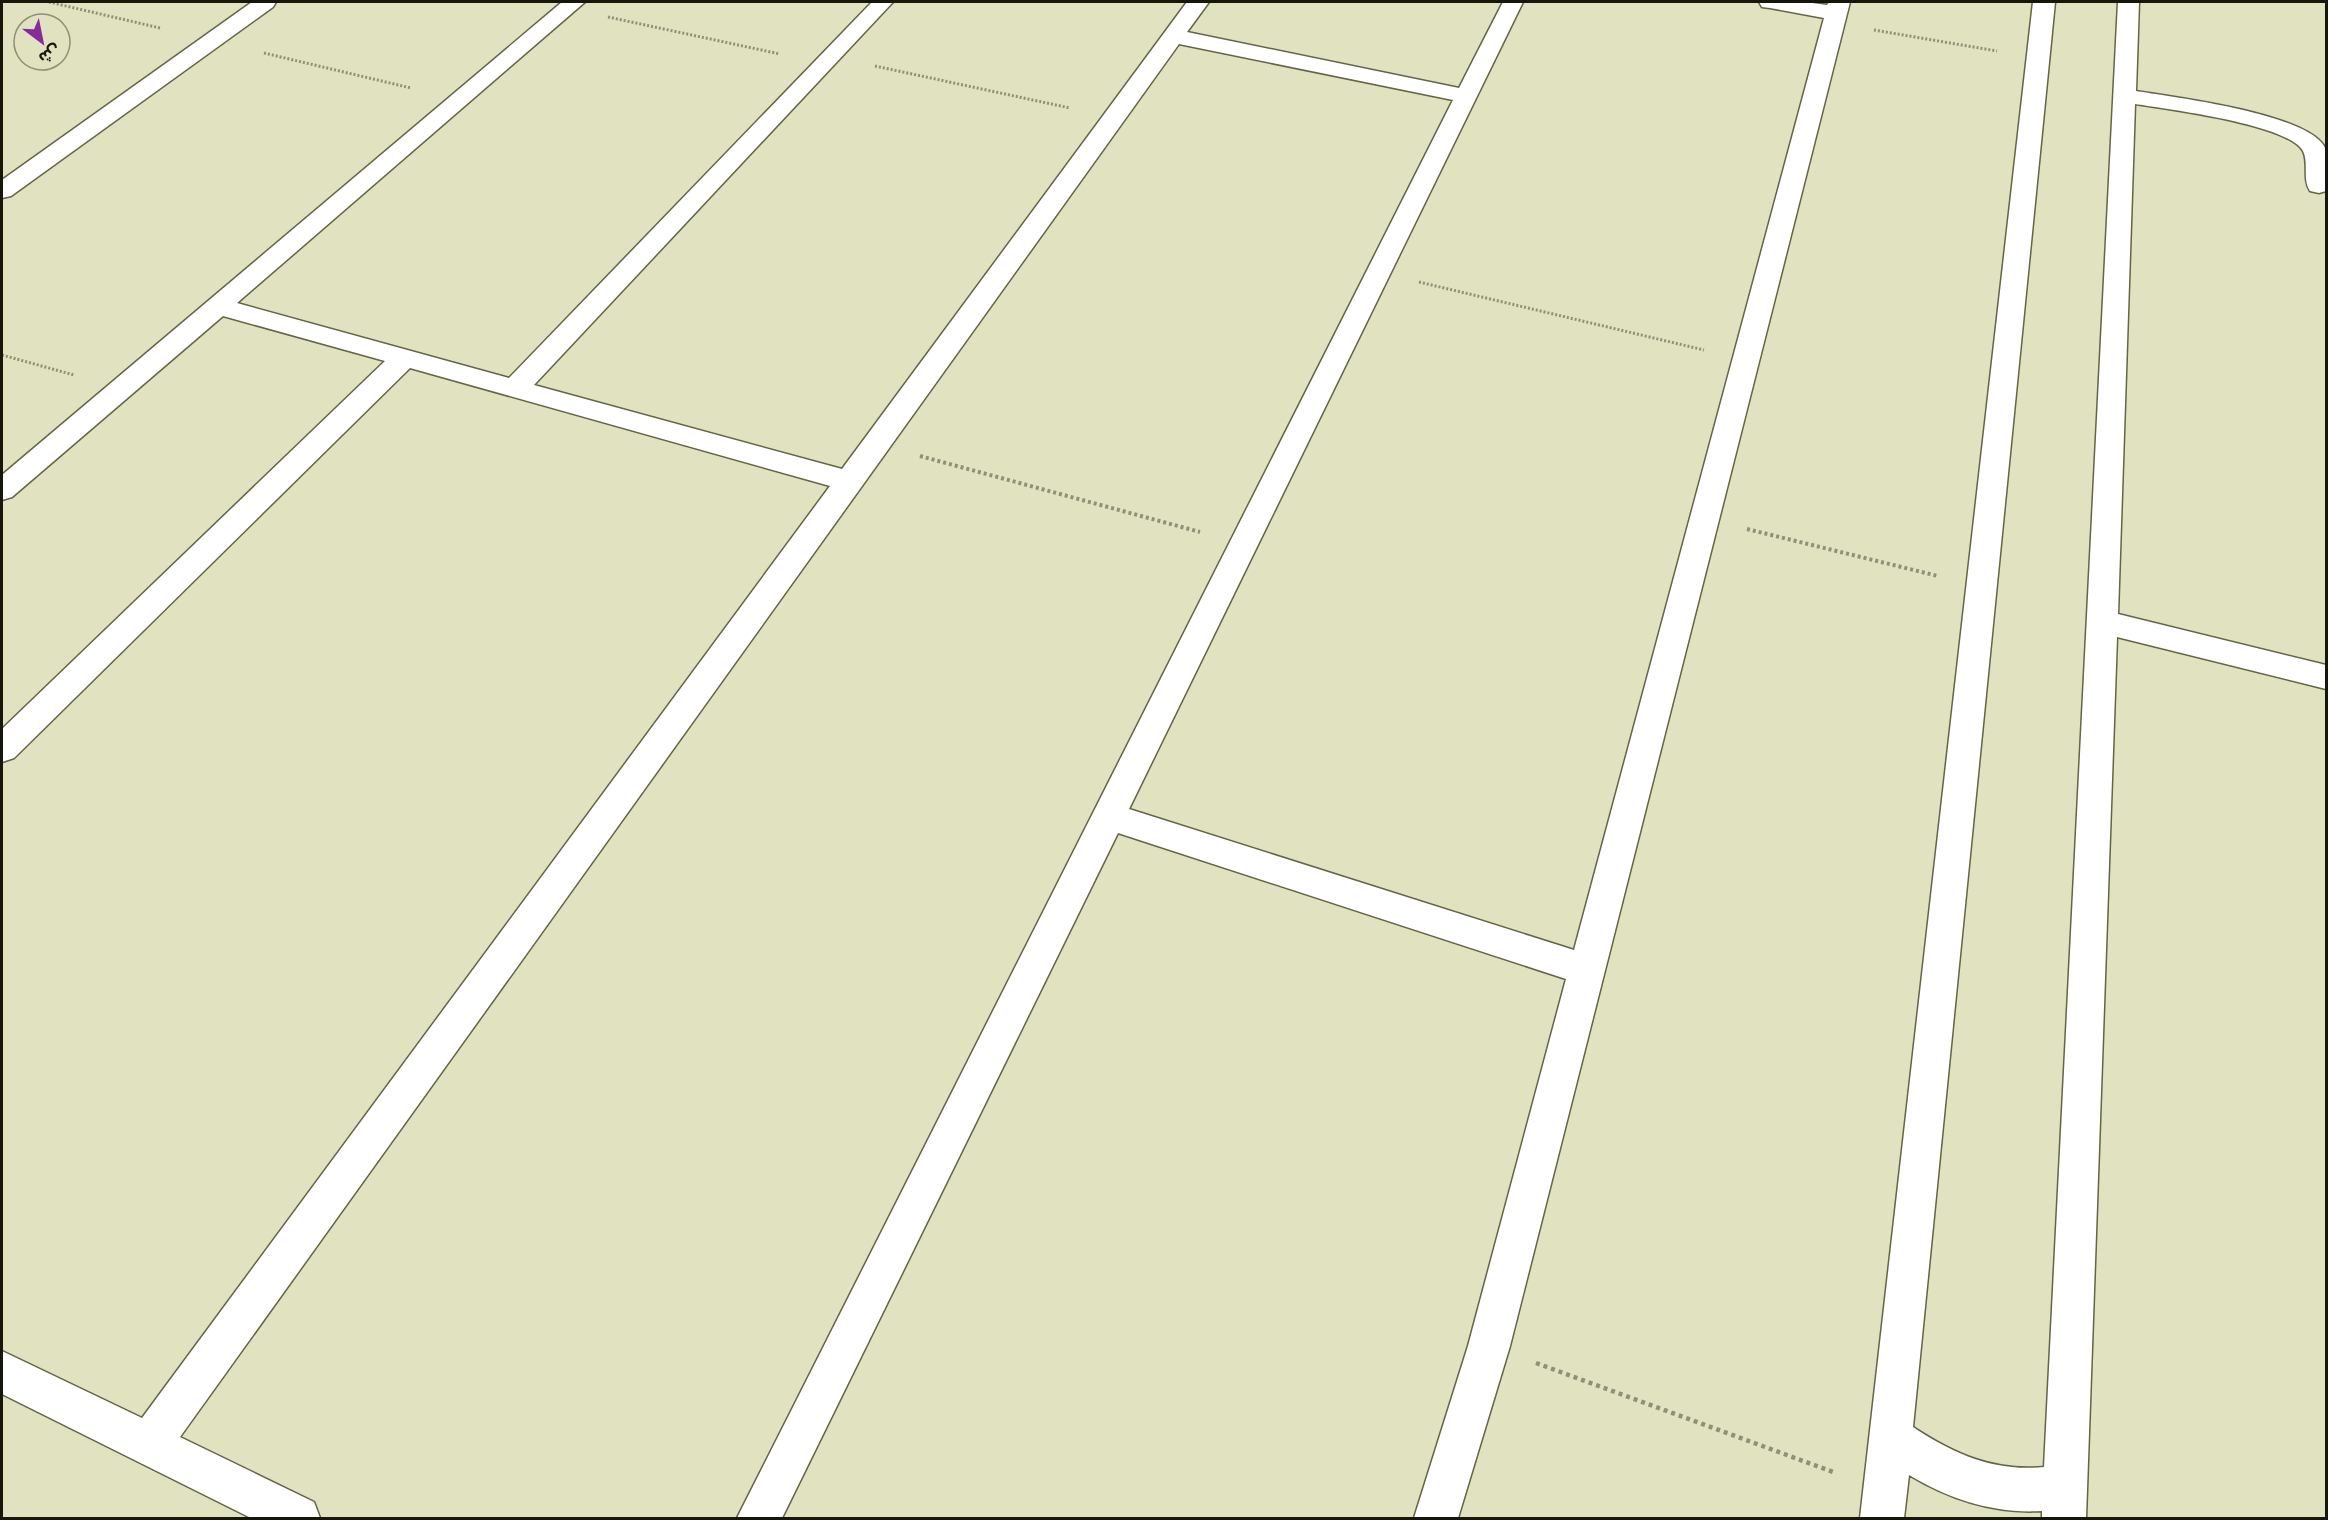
<svg xmlns="http://www.w3.org/2000/svg" width="2328" height="1520" viewBox="0 0 2328 1520" font-family="'Archivo Narrow','Noto Sans Arabic',sans-serif">
  <rect width="100%" height="100%" fill="#e0e2c0"/>
  <g fill="none" stroke-linecap="round" stroke-linejoin="round">
    <g stroke="#646446" stroke-width="3">
      <path id="minor" d="M252,2H276L273,7L11,196L2,198V180Z
        M562,2H585L237,303L509,378L872,2H893L534,385L842,469L1187,2H1209L1187,32L1459,88L1503,2H1523L1129,809L1574,950L1824,18L1770,8L1762,7L1759,2H1805L1827,5L1829,2H1850L1510,1346L1458,1518H1414L1468,1346L1566,979L1118,833L782,1518H737L1453,100L1179,44L180,1437L314,1502L320,1518H251L2,1394V1351L142,1418L830,486L410,368L14,758L2,762V729L385,361L223,316L12,497L2,500V475Z
        M2033,2H2055L1913,1427C1954,1454 1994,1472 2044,1467L2118,2H2139L2136,91C2172,97 2314,114 2326,150C2328,161 2326,179 2326,191L2319,193L2310,191C2302,179 2309,163 2303,151C2288,124 2166,109 2135,104L2118,614L2326,665V689L2117,637L2086,1518H2042V1511C1994,1514 1949,1499 1909,1475L1904,1518H1860Z"/>
    </g>
    <path stroke="#8f9177" stroke-width="3" stroke-dasharray="2 2" stroke-linecap="butt" d="M49,2L160,28
      M608,17L780,54
      M1874,30L1997,51
      M264,53L411,88
      M875,66L1070,108
      M1419,282L1704,350
      M2,355L74,375"/>
    <path stroke="#8f9177" stroke-width="4" stroke-dasharray="3 3" stroke-linecap="butt" d="M920,456L1200,532
      M1747,529L1938,576"/>
    <path stroke="#8f9177" stroke-width="4.5" stroke-dasharray="4 4" stroke-linecap="butt" d="M1536,1363L1836,1473"/>
    <use href="#minor" fill="#fff" fill-rule="evenodd"/>
  </g>
  <rect width="2328" height="1520" fill="none" stroke="#16160a" stroke-width="6"/>
  <g transform="translate(42 42) rotate(148)"><circle r="28" fill="#e0e2c0" stroke="#8f9077" stroke-width="1.5"/>
  <path d="M0-4.5L10 22L0 15L-10 22Z" fill="#842c99"/>
  <text y="-9" font-size="16" font-weight="bold" text-anchor="middle" fill="#16160a">ش</text>
  </g>
</svg>
